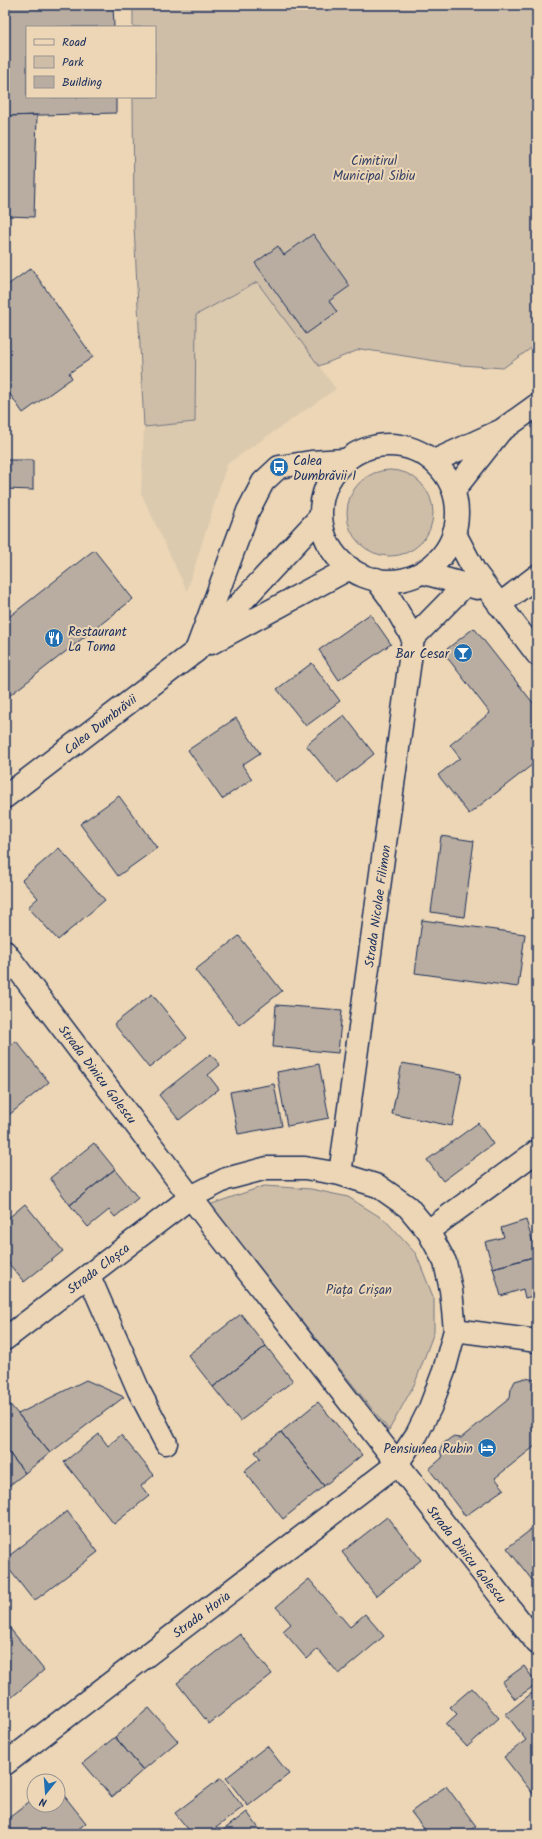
<svg xmlns="http://www.w3.org/2000/svg" width="542" height="1839" viewBox="0 0 542 1839" font-family="Kalam,sans-serif">
  <rect width="100%" height="100%" fill="#ecd6b5"/>
  <filter id="ink" filterUnits="userSpaceOnUse"><feTurbulence type="fractalNoise" baseFrequency=".025" numOctaves="2"/><feDisplacementMap in="SourceGraphic" scale="8" xChannelSelector="R" yChannelSelector="G"/><feConvolveMatrix kernelMatrix="1 2 1 2 8 2 1 2 1" color-interpolation-filters="sRGB"/></filter>
  <g filter="url(#ink)">
    <path fill="#dccaaf" d="M257,282L336,389L227,464L187,591L141,493L144,427L195,422L196,315Z"/>
    <path fill="#cebea8" stroke="#747683" d="M133,5H537V344L503,368L461,365L361,349L319,366L257,282L196,315L195,422L144,427L134,225L133,97H155V27H133Z
      M347 513a43 43 0 1 1 86 0a43 43 0 1 1-86 0Z
      M264,1186L311,1189L348,1197L385,1220L416,1254L434,1299V1332L415,1383L389,1430L209,1205Z"/>
    <path fill="#b8ada0" stroke="#1b2f5e" d="M5,5H113L114,27H27V97H116V113L5,116Z
      M37,115L34,217L8,216L7,250H5V116Z
      M313,234L350,286L329,301L337,312L306,334L255,263L278,246L284,255Z
      M31,268L93,357L69,373L72,378L23,413L5,387V287Z
      M5,460H33V490L5,489Z
      M94,550L133,599L5,699V620Z
      M370,614L391,644L339,680L319,650Z
      M474,628L537,708V761L469,814L438,775L460,758L450,745L490,713L443,652Z
      M312,663L340,701L306,726L277,689Z
      M344,715L374,754L337,783L306,745Z
      M236,718L260,753L242,765L252,779L222,799L188,750Z
      M119,796L157,848L118,876L80,824Z
      M441,836L474,841L464,917L431,912Z
      M59,848L105,900L58,940L28,907L38,898L22,880Z
      M422,920L525,934L518,987L415,973Z
      M239,936L282,991L239,1025L195,970Z
      M152,994L187,1038L149,1068L114,1024Z
      M276,1005L342,1010L338,1053L273,1047Z
      M16,1041L49,1082L9,1115L5,1111V1050Z
      M211,1054L220,1065L208,1075L219,1089L179,1120L159,1095Z
      M402,1063L462,1074L452,1126L392,1114Z
      M319,1064L329,1118L287,1126L277,1072Z
      M274,1084L282,1126L238,1134L230,1092Z
      M478,1123L493,1144L443,1181L427,1160Z
      M94,1143L115,1169L70,1205L50,1178Z
      M115,1169L138,1198L115,1217L109,1210L88,1227L70,1205Z
      M25,1204L63,1251L24,1282L5,1259V1221Z
      M526,1220L537,1256L493,1268L485,1242L504,1237L501,1228Z
      M537,1256V1295L525,1298L523,1289L501,1296L493,1268Z
      M241,1314L266,1346L213,1387L188,1355Z
      M266,1346L293,1381L240,1421L213,1387Z
      M525,1378L535,1380L537,1378V1449L535,1446L495,1478L504,1489L465,1516L429,1469L442,1458L440,1450L444,1443L452,1437L461,1438L510,1398L511,1389L515,1381Z
      M86,1380L124,1397L50,1453L18,1414Z
      M8,1402L50,1453L25,1473L5,1448V1405Z
      M318,1402L362,1455L324,1486L281,1432Z
      M281,1432L324,1486L283,1519L244,1471L260,1458L255,1452Z
      M99,1434L108,1446L121,1435L154,1475L141,1486L149,1496L114,1524L64,1462Z
      M9,1453L25,1473L5,1489V1455Z
      M67,1511L98,1552L34,1601L5,1564V1559Z
      M387,1517L421,1560L376,1596L342,1552Z
      M537,1525V1576L532,1580L507,1548Z
      M309,1579L350,1627L365,1614L384,1636L339,1674L318,1649L307,1659L283,1631L291,1624L276,1607Z
      M8,1626L44,1670L5,1703V1628Z
      M240,1634L272,1674L209,1724L177,1683Z
      M524,1666L537,1684L515,1699L502,1682Z
      M472,1688L499,1718L467,1747L446,1724L457,1714L450,1707Z
      M532,1693L537,1699V1799L504,1757L526,1740L506,1714Z
      M149,1708L178,1741L143,1770L115,1737Z
      M115,1737L143,1770L112,1797L83,1763Z
      M267,1746L289,1774L248,1806L226,1778Z
      M221,1778L243,1807L208,1834H192L175,1813Z
      M446,1786L476,1826L466,1834H428L411,1812Z
      M58,1788L86,1823L72,1834H5V1821L34,1798V1805H58Z
      M247,1812L263,1834H218Z"/>
    <g fill="none" stroke-linecap="round" stroke-linejoin="round">
      <g stroke="#1b2f5e" stroke-width="25">
        <path id="minor" d="M454,532L475,572L537,654
          M424,573L477,588
          M376,579L390,598L413,638
          M499,605L537,576
          M196,651L248,511L263,482L279,467L311,462L344,460
          M5,952L211,1224L537,1643
          M340,1174L413,638L465,585
          M428,1231L537,1151
          M89,1276L139,1391L166,1443
          M455,1330L537,1341
          M5,1339L191,1197L226,1179L267,1168H305L340,1174L378,1186L408,1207L428,1231L445,1262L451,1290L455,1330L444,1371L430,1408L417,1434L397,1464L5,1764"/>
      </g>
      <g stroke="#1b2f5e" stroke-width="25">
        <path id="major" d="M321 513a68 68 0 1 1 136 0a68 68 0 1 1-136 0Z
          M434,461L502,430L537,405
          M454,490L499,433
          M211,643L350,568
          M5,797L196,651L321,516"/>
      </g>
      <use href="#minor" stroke="#ecd6b5" stroke-width="22"/>
      <use href="#major" stroke="#ecd6b5" stroke-width="22"/>
    </g>
  </g>
  <defs>
    <g id="bus-disc" transform="scale(1)"><circle r="9.5" fill="#1f6fb2" stroke="#ecd6b5"/><path d="M-5-6H5V4H4V6H2V4H-2V6H-4V4H-5ZM-3.5-4V0h7V-4ZM-3.5 1.2v1.5H-2V1.2ZM2 1.2v1.5H3.5V1.2Z" fill="#fff"/></g>
    <g id="restaurant-disc" transform="scale(1)"><circle r="9.5" fill="#1f6fb2" stroke="#ecd6b5"/><path d="M-5-6h1v4h1v-4h1v4h1v-4h1v5L-1.5 .5V6h-2V.5L-5-1ZM5-6V6H3V1.5H1.5Q1.5-4 5-6Z" fill="#fff"/></g>
    <g id="bar-disc" transform="scale(1)"><circle r="9.5" fill="#1f6fb2" stroke="#ecd6b5"/><path d="M-6-5H6L.8 .8V4.5H3.5V6h-7V4.5H-.8V.8Z" fill="#fff"/></g>
    <g id="hotel-disc" transform="scale(1)"><circle r="9.5" fill="#1f6fb2" stroke="#ecd6b5"/><path d="M-6-4.5h1.5V1H6V5H4.5V3h-9V5H-6ZM-4 0a1.8 1.8 0 1 1 3.6 0ZM.5 0V-2.5h3Q6-2.5 6 0Z" fill="#fff"/></g>
  </defs>
  <g fill-rule="evenodd">
    <use href="#bus-disc" x="279" y="467"/>
    <use href="#restaurant-disc" x="54" y="638"/>
    <use href="#bar-disc" x="463" y="653"/>
    <use href="#hotel-disc" x="487" y="1448"/>
  </g>
  <g text-anchor="middle" stroke-width="4" stroke-linejoin="round" paint-order="stroke">
    <g font-size="13" fill="#364469" stroke="#ecd6b5">
      <text x="374" y="165">Cimitirul<tspan x="374" dy="15">Municipal Sibiu</tspan></text>
      <text x="359" y="1294">Piața Crișan</text>
    </g>
    <g font-size="13" fill="#1b2f5e" stroke="#ecd6b5" text-anchor="start">
      <text x="293" y="465">Calea<tspan x="293" dy="15">Dumbrăvii 1</tspan></text>
      <text x="68" y="636">Restaurant<tspan x="68" dy="15">La Toma</tspan></text>
      <text x="449" y="658" text-anchor="end">Bar Cesar</text>
      <text x="473" y="1453" text-anchor="end">Pensiunea Rubin</text>
    </g>
    <g font-size="13" fill="#1b2f5e" stroke="#ecd6b5">
      <text transform="translate(100 724) rotate(-38)" y="5">Calea Dumbrăvii</text>
      <text transform="translate(377 906) rotate(-82)" y="5">Strada Nicolae Filimon</text>
      <text transform="translate(98 1074) rotate(53)" y="5">Strada Dinicu Golescu</text>
      <text transform="translate(98 1268) rotate(-37)" y="5">Strada Cloșca</text>
      <text transform="translate(467 1554) rotate(52)" y="5">Strada Dinicu Golescu</text>
      <text transform="translate(201 1614) rotate(-37)" y="5">Strada Horia</text>
    </g>
  </g>
  <rect width="542" height="1839" fill="none" stroke="#ecd6b5" stroke-width="20"/>
  <rect x="10" y="10" width="522" height="1819" fill="none" stroke="#1b2f5e" stroke-width="1.5" filter="url(#ink)"/>
  <rect x="26" y="26" width="130" height="72" fill="#ecd6b5" stroke="#989392"/>
  <rect x="34" y="39" width="20" height="6" fill="#ecd6b5" stroke="#989392"/>
  <text x="62" y="46" font-size="12" fill="#1b2f5e">Road</text>
  <rect x="34" y="56" width="20" height="12" fill="#cebea8" stroke="#989392"/>
  <text x="62" y="66" font-size="12" fill="#1b2f5e">Park</text>
  <rect x="34" y="76" width="20" height="12" fill="#b8ada0" stroke="#989392"/>
  <text x="62" y="86" font-size="12" fill="#1b2f5e">Building</text>
  <g transform="translate(46 1793) rotate(197)"><circle r="19" fill="#ecd6b5" stroke="#989392"/>
  <path d="M0-3L7 15L0 10L-7 15Z" fill="#1f6fb2"/>
  <text y="-6" font-size="11" font-weight="bold" text-anchor="middle" fill="#1b2f5e">N</text>
  </g>
</svg>
